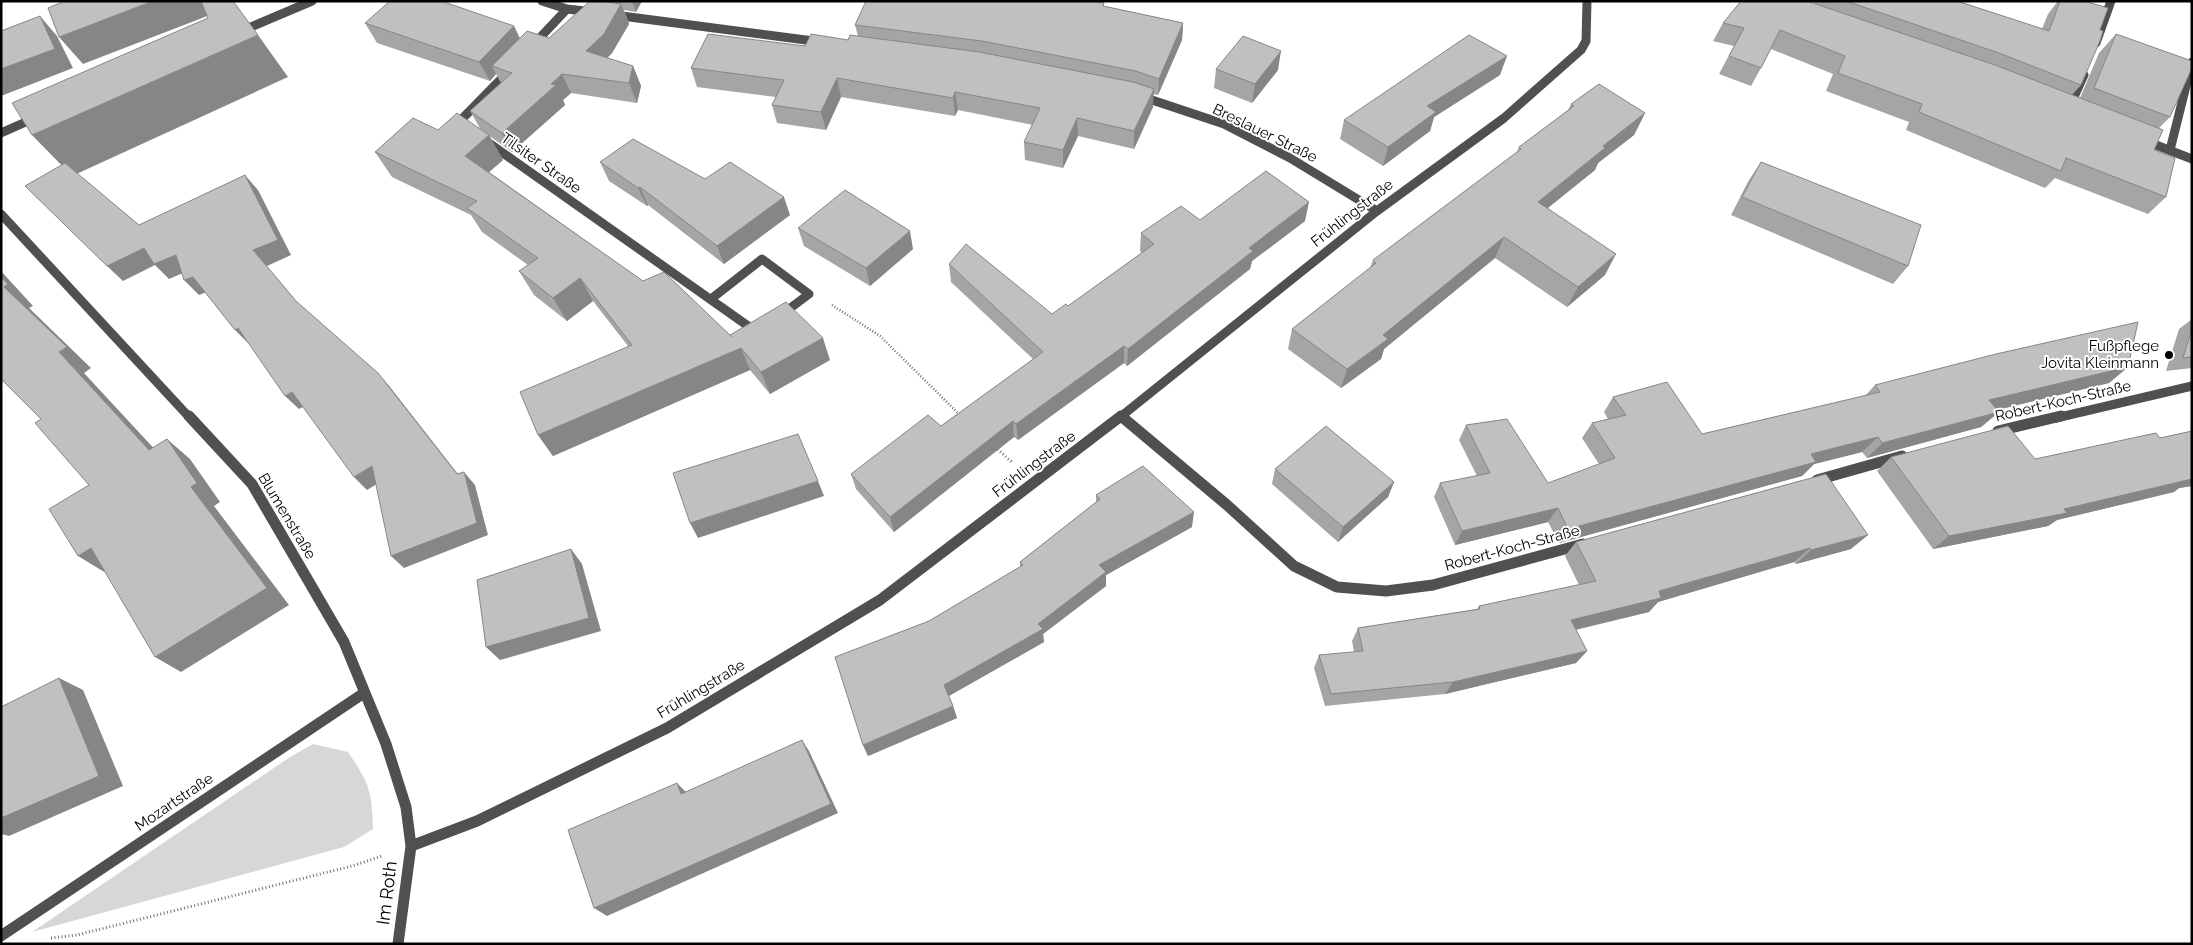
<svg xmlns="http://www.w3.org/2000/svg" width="2193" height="945" viewBox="0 0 2193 945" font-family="Raleway,sans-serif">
  <rect width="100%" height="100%" fill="#fff"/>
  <path fill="#d7d7d7" d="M313,744L348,752C369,783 372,791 373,829L344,847L32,932L290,757Z"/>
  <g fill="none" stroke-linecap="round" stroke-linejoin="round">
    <path stroke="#727272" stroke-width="2.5" stroke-dasharray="1 2" stroke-linecap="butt" d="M832,305L880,336L961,416"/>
    <path stroke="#727272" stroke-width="3" stroke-dasharray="1 2.5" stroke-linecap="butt" d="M995,447L1013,463
      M51,938L77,935L352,866L382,856"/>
    <path stroke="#505050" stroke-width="9" d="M2096,43L2111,1
      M2069,108L2084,75
      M2170,150L2192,62"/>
    <path stroke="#505050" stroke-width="9" d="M542,1L567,9L593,12
      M614,15L821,42
      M239,32L312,1
      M533,45L567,9
      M1140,96L1224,124L1290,158L1377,211
      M465,127L459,122L508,72
      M1,133L37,117
      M2143,140L2192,159
      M486,141L758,333
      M1,214L190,418
      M711,299L762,259L809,294L781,315
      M1121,416L1123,418
      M1119,418L1377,211L1504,118L1581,50L1586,41L1587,1
      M2056,418L2192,386"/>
    <path stroke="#505050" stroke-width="11" d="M189,416L252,484L344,642L386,744L406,807L411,846L398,944
      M1121,416L1227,505L1294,566L1337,587L1386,591L1433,585L1583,544
      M1998,431L2061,416
      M1817,480L1902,456
      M411,846L477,821L667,728L880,600L1121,416
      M1,936L364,693"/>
  </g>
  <path fill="#a5a5a5" d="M603,1H642L636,12L624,10L629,24L612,53L607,58L633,66L641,86L637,103L571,93L563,100L565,105L512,152L481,130L470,111L501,83L496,74L490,81L377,43L365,23L514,26L520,38H549Z
    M1815,1H1957L2042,29L2048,14L2058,1H2084L2081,85L2072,95L2080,98L2099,53L2116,34L2170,117L2159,128L2154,150L2166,197L2148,214L2055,178L2045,188L1906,130L1909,122L1826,91L1833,74L1771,49L1761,68L1751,86L1719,74L1734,46L1713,41L1723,23L1814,4Z
    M1104,6L1183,23L1182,40L1158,95L1153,94V107L1134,149L1078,136L1063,168L1025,160L1024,142L1033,125L958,110L955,116L841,97L826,130L777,123L772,105L776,97L697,87L691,68L805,46L848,40L858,36L855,25Z
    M1216,69L1278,70L1252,103L1214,88Z
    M1500,75L1434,117L1430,131L1383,166L1340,139L1344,120Z
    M1571,104L1645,113L1634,135L1598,163L1595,170L1548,208L1605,275L1567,307L1495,258L1384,349L1381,359L1341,388L1288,349L1292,329L1370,268L1373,260L1517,152L1519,147L1568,110Z
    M438,130L489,135L503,160L489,172L643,281L730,336L830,360L770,394L750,370L553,456L538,435L628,346L593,301L567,321L534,295L519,271L528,265L482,232L471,215L392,177L375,152Z
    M600,162L705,179L790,215L724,264L648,205L647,206L609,181Z
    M1761,162L1908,266L1893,284L1731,215L1749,180Z
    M1200,220L1305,221L1252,261L1250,269L1127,366L1124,363L1018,440L1014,437L894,532L856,489L851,474L941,426L1033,359L951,282L949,264L1052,314L1068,306L1142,253L1140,251L1141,233Z
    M798,228L913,249L870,286L804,246Z
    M2192,319V368L2166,371L2179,329Z
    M2128,367L2109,383L1997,410L1999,412L1981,427L1867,458L1862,452L1814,464L1802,476L1559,543L1548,522L1455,545L1434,497L1440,483L1477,476L1459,440L1466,425L1548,483L1599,464L1582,438L1592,423L1608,419L1604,412L1613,397L1702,434L1865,396L1875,385Z
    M2192,431V486L2179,488L2174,492L2057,520L2048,526L1933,549L1877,471L1891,457L2035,459L2160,438Z
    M1275,469L1394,482L1388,497L1338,542L1272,484Z
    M1826,474L1851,549L1796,564L1794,562L1658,602L1649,612L1576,630L1587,651L1576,663L1445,694L1325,706L1314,668L1319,655L1354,652L1352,641L1358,628L1477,609L1479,606L1579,585L1565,556L1576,542Z
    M1096,495L1192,527L1106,575V586L1043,634L1044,642L949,696L953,706L957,718L868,756L863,745L929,621L1020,567V562L1096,502Z"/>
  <path fill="#868686" d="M153,1H232L215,13L83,64L59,37Z
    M632,1H642L636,12Z
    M621,4L629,24L612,53L595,70L586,51Z
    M40,16L57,36L73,68L1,96V69Z
    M1183,23L1182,40L1158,95L1159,79Z
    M514,26L523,46L492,66L496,74L490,81L479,62Z
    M258,35L288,77L72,176L32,135Z
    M1281,51L1278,70L1252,103L1255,84Z
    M1507,56L1500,75L1434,117L1430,131L1383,166L1388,147L1427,106Z
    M633,66L641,86L637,103L629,83Z
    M562,74L571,93L563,100L565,105L512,152L502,133Z
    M837,78L841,97L826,130L821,112Z
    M1154,89L1153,107L1134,149V131Z
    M955,92L958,110L955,116L953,98Z
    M1645,113L1634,135L1598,163L1595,170L1529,223L1538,202L1603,146Z
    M1077,118L1078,136L1063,168V150Z
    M489,135L503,160L480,180L465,156Z
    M245,175L258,190L291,255L267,266L309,316L253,250Z
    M640,187L648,205L647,206L638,188Z
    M784,197L790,215L724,264L717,246Z
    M1309,202L1305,221L1252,261L1250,269L1127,366L1128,349L1249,248Z
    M910,231L913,249L870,286L866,268Z
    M1504,237L1495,258L1384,349L1381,359L1341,388L1347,369L1383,335Z
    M144,248L176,255L190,270L169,279L155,265L123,281L107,266Z
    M1616,254L1605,275L1567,307L1578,287Z
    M1,271L33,306L29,308L91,368L84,373L173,469L149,450L59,352L4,287L1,277Z
    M193,277L207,292L199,295L184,280Z
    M580,278L593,301L567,321L553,298Z
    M238,328L249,344L235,330Z
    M823,338L830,360L770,394L761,372Z
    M1124,346V363L1018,440L1016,424Z
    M741,348L750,370L553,456L538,435Z
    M2128,367L2109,383L1972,416L1989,400Z
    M378,373L390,387L468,487L464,472L475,485L488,535L404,568L391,556L457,474Z
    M292,392L305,406L299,409L285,396Z
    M1999,412L1981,427L1867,458L1882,443Z
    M1013,421L1014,437L894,532L890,517Z
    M1878,437L1862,452L1814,464L1802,476L1559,543L1568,529L1811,454Z
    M167,439L190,459L220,502L214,506L289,605L181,672L155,657L191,487Z
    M372,466L385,479L367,490L354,477Z
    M2192,477V486L2179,488L2174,492L2057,520L2048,526L1933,549L1949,536Z
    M818,481L824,496L698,538L690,523Z
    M1394,482L1388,497L1338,542L1343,527Z
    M1558,508L1548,522L1455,545L1462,531Z
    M1194,512L1192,527L1106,575V586L1043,634L1044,642L947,697L944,685L1038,624L1099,565Z
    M1868,535L1851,549L1796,564L1811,550Z
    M91,548L118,565L106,573L78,556Z
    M1810,548L1794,562L1658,602L1649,612L1560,633L1571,620L1659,591Z
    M571,549L582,564L601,631L500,660L486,647Z
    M1587,651L1576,663L1445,694L1453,682Z
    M59,678L83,690L123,786L9,836L1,834V818Z
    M953,706L957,718L868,756L863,745Z
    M802,740L809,751L838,813L607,916L594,908Z
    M677,783L687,793L681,794Z"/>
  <path fill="#c0c0c0" stroke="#868686" d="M65,1H153L59,37L48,8Z
    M201,1H233L258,35L32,135L12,103L208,18Z
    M390,1H441L514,26L479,62L365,23Z
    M590,1H601L621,4L604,34L586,51L633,66L629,83L562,74L551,84L556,85L502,133L470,111L512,73L492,66L527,31L549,38Z
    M866,1H1092L1104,3L1103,6L1183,23L1159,79L1136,71L982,41L855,25Z
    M1741,1H1807L1995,65L2163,130L2154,150L2175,158L2166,197L2066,158L2061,171L1919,112L1922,104L1838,73L1845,56L1780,30L1761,68L1729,56L1744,28L1723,23Z
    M1846,1H1957L2049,31L2060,1H2084L2108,8L2100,30L2103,31L2100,41L2081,85L1999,53Z
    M40,16L55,49L1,69V31Z
    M708,34L805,46L811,34L848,40L850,35L979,52L1133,82L1154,89L1134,131L1077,118L1063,150L1024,142L1040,108L955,92L953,98L837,78L821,112L772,105L784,80L691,68Z
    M2116,34L2192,61V68L2170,117L2094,88Z
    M1469,35L1507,56L1427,106L1436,112L1388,147L1344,120Z
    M1243,36L1281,51L1255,84L1216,69Z
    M1599,84L1645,113L1603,146L1605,148L1538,202L1616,254L1578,287L1504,237L1383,335L1388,339L1347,369L1292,329L1376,263L1373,260L1521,149L1519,147L1574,106L1571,104Z
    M457,113L489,135L465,156L643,281L664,272L732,337L730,335L786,302L823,338L761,372L741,348L538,435L520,392L632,345L580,278L553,298L519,271L538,258L467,208L477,201L375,152L413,118L438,130Z
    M633,139L705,179L730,162L784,197L717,246L640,187L638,188L600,162Z
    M1761,162L1921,225L1908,266L1742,197Z
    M65,163L139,225L245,175L278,240L253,250L296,301L378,373L457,474L464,472L477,523L391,556L372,466L354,477L292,392L285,396L238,328L235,330L193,277L184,280L176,255L154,264L144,248L107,266L25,186Z
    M1266,171L1309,202L1249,248L1253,251L1128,349L1124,346L1016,424L1013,421L890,517L851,474L928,415L941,426L1043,352L949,264L966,244L1052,314L1066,304L1068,306L1154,244L1141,233L1181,206L1200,220Z
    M845,190L910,231L866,268L798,228Z
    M1,277L8,284L4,287L67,347L59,352L149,450L167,439L197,483L191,487L267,588L155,657L91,548L78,556L49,509L89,485L35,423L41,419L1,379Z
    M2138,322L2128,367L1989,400L1999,412L1882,443L1878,437L1811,454L1816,462L1568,529L1558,508L1462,531L1440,483L1490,473L1466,425L1507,419L1548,483L1615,458L1592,423L1626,415L1613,397L1667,382L1702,434L1880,392L1875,385L1996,354Z
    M2192,328V357L2183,358Z
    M1326,426L1394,482L1343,527L1275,469Z
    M2008,426L2035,459L2156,433L2160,438L2192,431V479L2064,509L2067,513L1949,536L1891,457Z
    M798,434L818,481L690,523L673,473Z
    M1143,466L1194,512L1099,565L1106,572L1038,624L1043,629L944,685L953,706L863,745L835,657L929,621L1023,565L1020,562L1100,499L1096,495Z
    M1826,474L1868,535L1811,550L1810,548L1659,591L1661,598L1571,620L1587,651L1453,682L1331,694L1319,655L1363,651L1358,628L1480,609L1479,606L1596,581L1576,542Z
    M571,549L589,618L486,647L477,580Z
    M59,678L99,776L1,818V707Z
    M802,740L831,804L594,908L568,830L677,783L681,794Z"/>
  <circle fill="#000" stroke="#fff" stroke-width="2" cx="2169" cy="355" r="5"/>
  <g text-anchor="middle" stroke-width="4" stroke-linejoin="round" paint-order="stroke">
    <g font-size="15" fill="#000" stroke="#fff">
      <text transform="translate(1265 133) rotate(26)" y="5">Breslauer Straße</text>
      <text transform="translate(541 163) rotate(35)" y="5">Tilsiter Straße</text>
      <text transform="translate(1352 213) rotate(-38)" y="5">Frühlingstraße</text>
      <text transform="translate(2063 401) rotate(-13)" y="5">Robert-Koch-Straße</text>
      <text transform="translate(1034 464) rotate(-37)" y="5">Frühlingstraße</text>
      <text transform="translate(287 516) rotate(59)" y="5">Blumenstraße</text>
      <text transform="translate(1512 548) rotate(-15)" y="5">Robert-Koch-Straße</text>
      <text transform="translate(701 689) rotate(-31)" y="5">Frühlingstraße</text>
      <text transform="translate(174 802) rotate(-34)" y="5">Mozartstraße</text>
    </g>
    <g font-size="15" fill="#000" stroke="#fff" text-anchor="end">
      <text x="2159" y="351">Fußpflege<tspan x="2159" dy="17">Jovita Kleinmann</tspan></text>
    </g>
    <g font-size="18" fill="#000" stroke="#fff">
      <text transform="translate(387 893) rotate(-83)" y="6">Im Roth</text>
    </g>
  </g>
  <rect width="2193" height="945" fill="none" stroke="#000000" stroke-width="5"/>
</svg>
